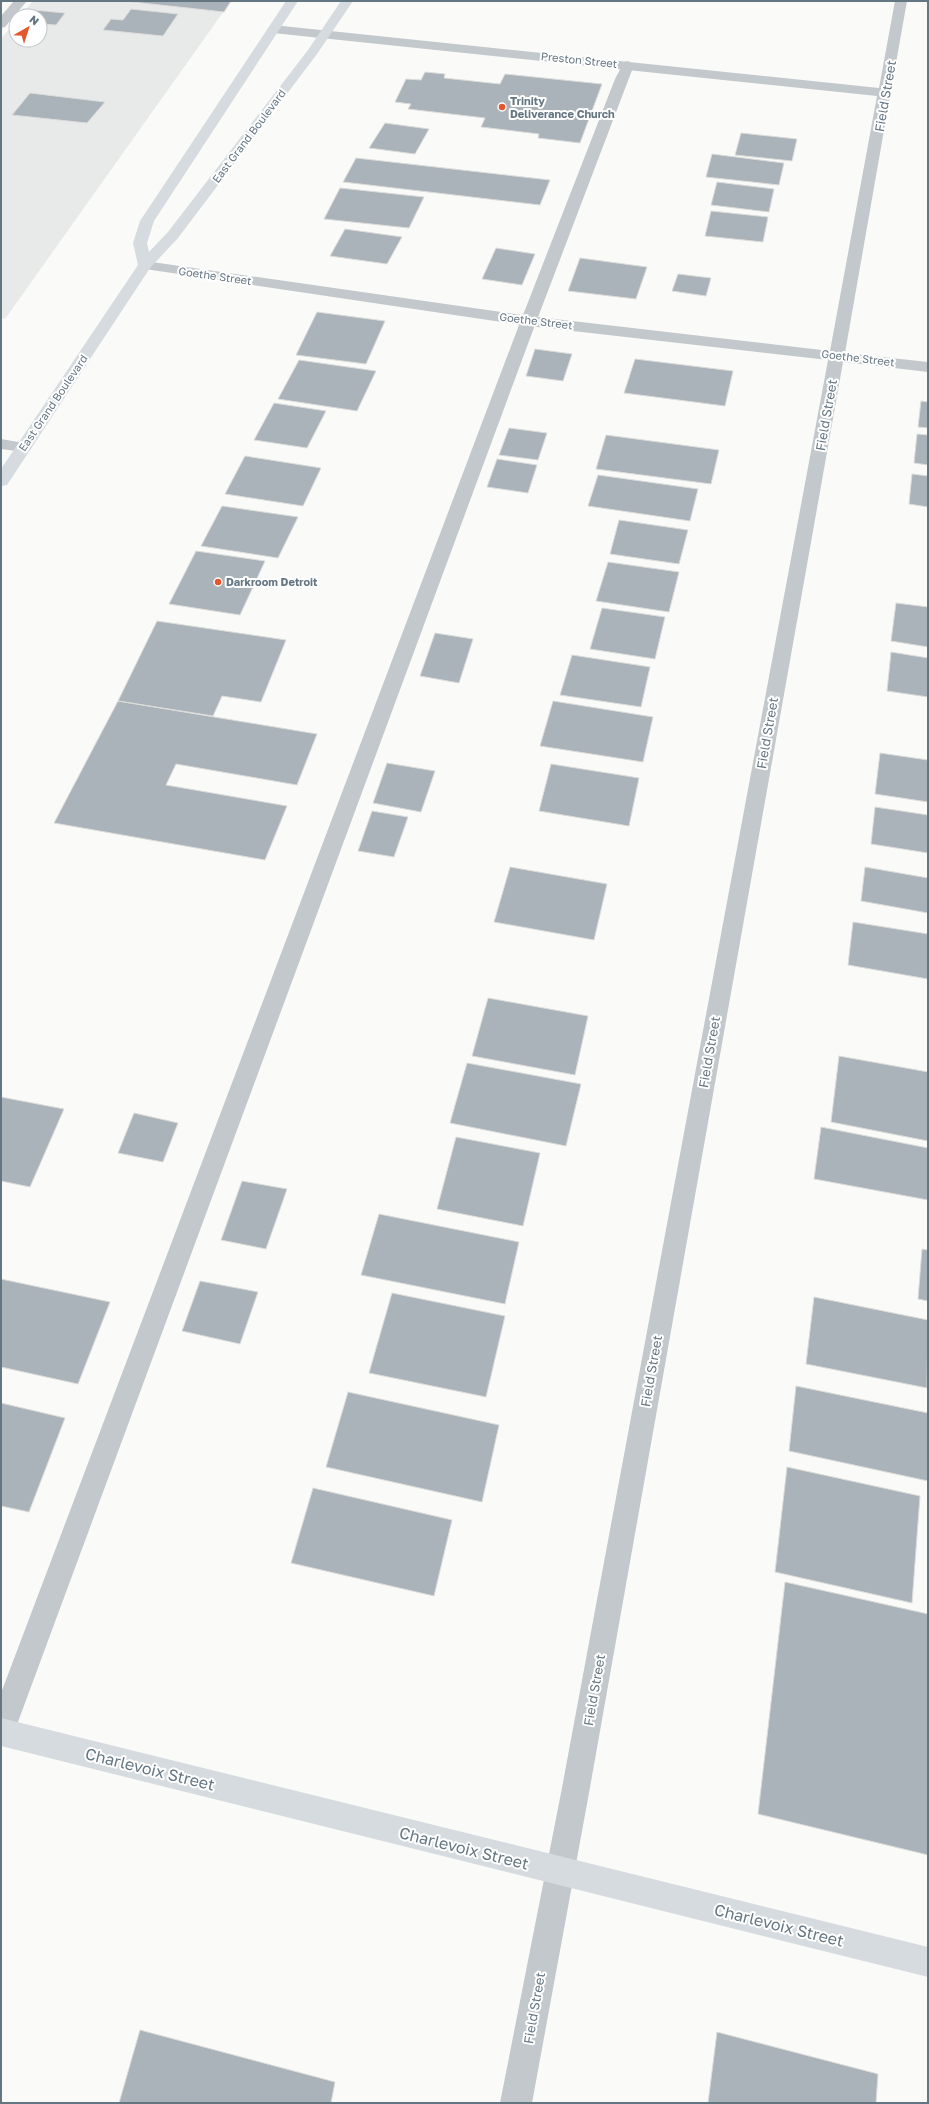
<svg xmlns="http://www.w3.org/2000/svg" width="929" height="2104" viewBox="0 0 929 2104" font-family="'Golos Text',sans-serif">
  <rect width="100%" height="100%" fill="#fafaf8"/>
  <path fill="#e8e9e9" d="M33,1H231L5,319L1,318V39L16,21V40H40V16H20Z"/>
  <path fill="#aab3b9" stroke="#dcdcda" d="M124,1H231L224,12Z
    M23,9L65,13L56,25L40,24V16H18Z
    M131,9L178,14L163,36L103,30L111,19L123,20Z
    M425,72L445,74L444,78L500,84L505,74L602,84L580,143L538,138L539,134L481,127L485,118L408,109L411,104L395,102L406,79L421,80Z
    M30,93L105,102L87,123L12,115Z
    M385,123L429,129L415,154L369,148Z
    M741,133L797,139L792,161L735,155Z
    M712,154L784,163L779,185L706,177Z
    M356,158L550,180L540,205L343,182Z
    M717,182L774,189L769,212L711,205Z
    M340,188L424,197L409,228L324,219Z
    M711,211L768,217L763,242L705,236Z
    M345,229L402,237L387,264L330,256Z
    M496,248L535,254L522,285L482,279Z
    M580,258L647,267L636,299L568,291Z
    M678,274L711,278L706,296L672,291Z
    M317,312L385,321L366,364L296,355Z
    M535,349L572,354L563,381L526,376Z
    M635,359L733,371L725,406L624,393Z
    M299,360L376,371L357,411L278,399Z
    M921,401L928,402V428L918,427Z
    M274,403L326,411L307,448L254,440Z
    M509,428L547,433L538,460L499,455Z
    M917,434L928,435V465L914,463Z
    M606,435L719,450L711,484L596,469Z
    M245,456L321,468L303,506L225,494Z
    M497,459L537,465L528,493L487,487Z
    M912,474L928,476V507L909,504Z
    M598,475L698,489L690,521L588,506Z
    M222,506L298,517L278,558L201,546Z
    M619,520L688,530L679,564L610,554Z
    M196,551L265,561L240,615L169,604Z
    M608,562L679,572L669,612L596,601Z
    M896,603L928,607V647L891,641Z
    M602,608L665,617L655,659L590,649Z
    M157,621L286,640L261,702L222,696L213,716L118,701Z
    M435,633L473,639L459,683L420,676Z
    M891,652L928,658V697L887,691Z
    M572,655L650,667L641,707L560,695Z
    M118,701L317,734L297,785L176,764L166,785L287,806L265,860L54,823Z
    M553,701L653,717L643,762L540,746Z
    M880,753L928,760V802L875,794Z
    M387,763L435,771L421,812L373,803Z
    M551,764L639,778L629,826L539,811Z
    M875,807L928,815V853L871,844Z
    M372,811L408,817L394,857L358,851Z
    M510,867L607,884L594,940L494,922Z
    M865,867L928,878V913L861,901Z
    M853,922L928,934V979L848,965Z
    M488,998L588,1016L575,1075L472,1056Z
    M839,1056L928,1072V1141L831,1122Z
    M467,1063L581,1084L566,1146L450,1123Z
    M1,1097L64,1109L30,1187L1,1181Z
    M134,1113L178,1123L163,1162L118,1153Z
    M821,1127L928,1148V1200L814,1179Z
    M456,1137L540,1153L523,1226L437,1209Z
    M242,1181L287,1189L266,1249L221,1240Z
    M379,1214L519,1242L505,1304L361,1275Z
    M922,1249L928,1250V1301L918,1299Z
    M1,1279L110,1302L78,1384L1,1367Z
    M200,1281L258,1292L240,1344L182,1331Z
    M392,1293L505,1316L486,1397L369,1373Z
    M814,1297L928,1320L927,1388L806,1364Z
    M796,1386L928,1413V1481L789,1451Z
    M348,1392L499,1425L482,1502L326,1467Z
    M1,1403L65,1418L29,1512L1,1506Z
    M787,1467L920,1496L912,1603L775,1572Z
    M313,1488L452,1520L434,1596L291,1563Z
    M785,1582L928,1614V1855L758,1814Z
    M140,2030L335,2082L331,2103H119Z
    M717,2032L878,2074L876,2103H708Z"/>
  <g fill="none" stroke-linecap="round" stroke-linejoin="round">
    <path fill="#c3c8cc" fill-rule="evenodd" d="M14,1H27L5,27L1,28V16Z
      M628,61L634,65L532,333L15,1730L11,1740L1,1744V1693L516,333L615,79L624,62Z
      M1,439L30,444L32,447L30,450L24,452L1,449Z"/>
    <path fill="#c3c8cc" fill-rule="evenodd" d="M895,1H907L891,91L892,93L890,96L845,353L928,362V372L843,362L589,1793L532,2103H500L561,1793L828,360L529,326L145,269L140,268L138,265L140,262L145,261L529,316L830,351L877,96L273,33L267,29L273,25L879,88Z"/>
    <path fill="#d6dbdf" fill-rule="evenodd" d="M286,1H298L154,221L147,243L149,252L168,232L308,50L341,1H353L317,54L178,238L150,268L7,485L1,486V469L138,265L133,243L140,221Z
      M1,1718L928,1947V1977L1,1746Z"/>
  </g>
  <g fill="#e4572e" stroke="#fff" stroke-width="1.5">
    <circle cx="502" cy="107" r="4"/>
    <circle cx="218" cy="582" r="4"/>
  </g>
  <g text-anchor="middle" stroke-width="4" stroke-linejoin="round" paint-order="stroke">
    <g font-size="11" fill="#657683" stroke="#fff">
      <text transform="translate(579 60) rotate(6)" y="4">Preston Street</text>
      <text transform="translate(249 136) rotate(-53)" y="4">East Grand Boulevard</text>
      <text transform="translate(215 276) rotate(8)" y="4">Goethe Street</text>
      <text transform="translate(536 321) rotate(7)" y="4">Goethe Street</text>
      <text transform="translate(858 358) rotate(7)" y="4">Goethe Street</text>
      <text transform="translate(53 403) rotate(-56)" y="4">East Grand Boulevard</text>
    </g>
    <g font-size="11" font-weight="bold" fill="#657683" stroke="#fff" text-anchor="start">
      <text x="510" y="105">Trinity<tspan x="510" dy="13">Deliverance Church</tspan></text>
      <text x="226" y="586">Darkroom Detroit</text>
    </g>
    <g font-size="13" fill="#657683" stroke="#fff">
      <text transform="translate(885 96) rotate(-80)" y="5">Field Street</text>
      <text transform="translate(826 415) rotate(-80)" y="5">Field Street</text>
      <text transform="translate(767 733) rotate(-80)" y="5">Field Street</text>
      <text transform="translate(709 1052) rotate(-80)" y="5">Field Street</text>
      <text transform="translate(651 1371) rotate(-80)" y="5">Field Street</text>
      <text transform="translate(594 1690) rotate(-80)" y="5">Field Street</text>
      <text transform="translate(534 2008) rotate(-80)" y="5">Field Street</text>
    </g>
    <g font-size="16" fill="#657683" stroke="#fff">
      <text transform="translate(150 1769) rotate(14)" y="6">Charlevoix Street</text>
      <text transform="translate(464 1848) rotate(14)" y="6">Charlevoix Street</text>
      <text transform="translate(779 1925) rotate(14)" y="6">Charlevoix Street</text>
    </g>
  </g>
  <rect width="929" height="2104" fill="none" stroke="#657683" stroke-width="4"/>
  <g transform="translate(28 28) rotate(39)"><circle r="19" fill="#ffffff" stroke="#c1c8cd"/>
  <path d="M0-3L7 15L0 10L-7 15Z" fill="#e4572e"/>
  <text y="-6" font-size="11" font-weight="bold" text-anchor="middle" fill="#657683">N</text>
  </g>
</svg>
